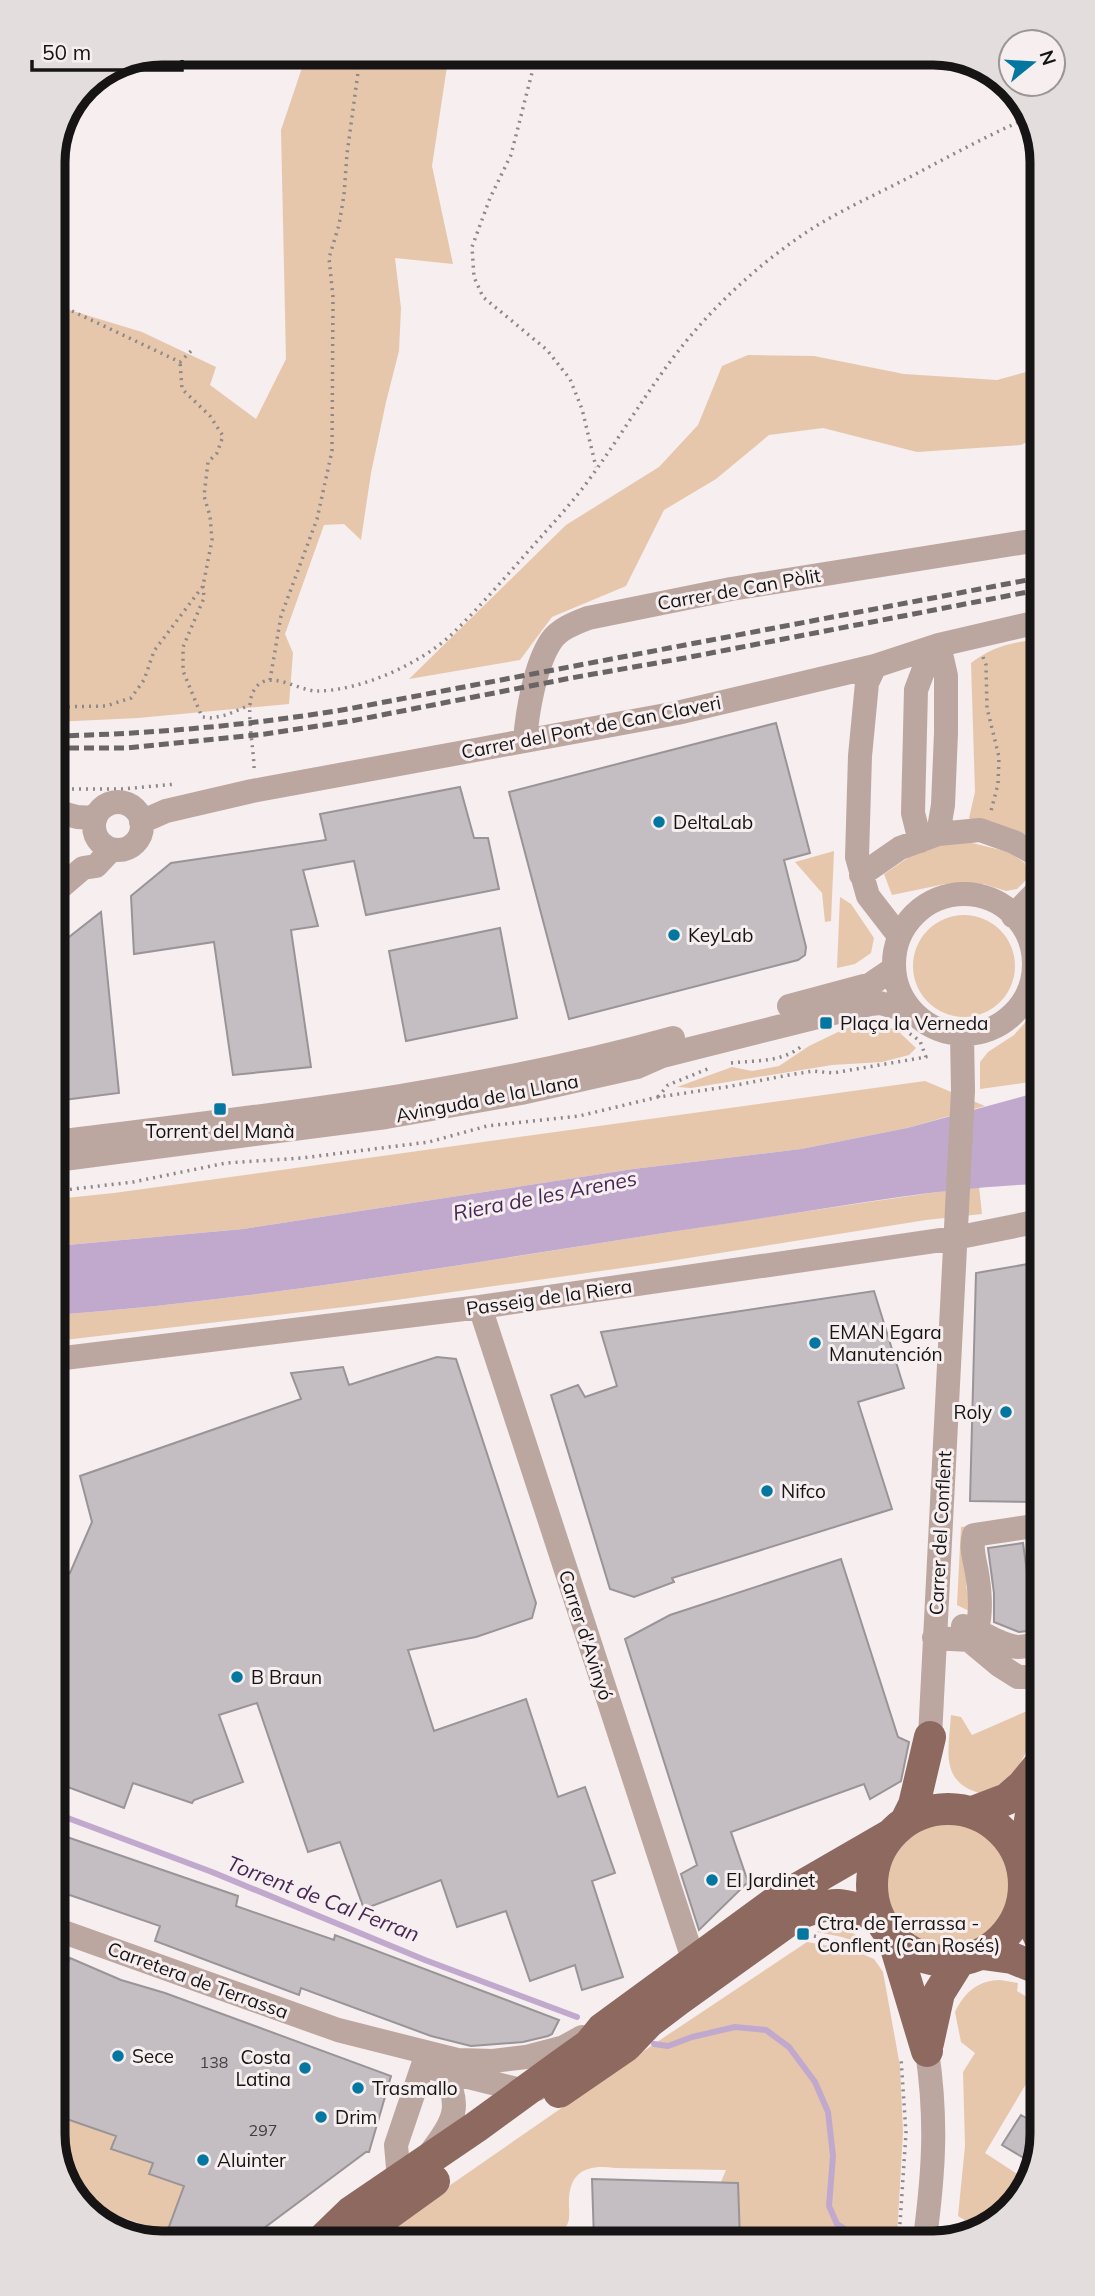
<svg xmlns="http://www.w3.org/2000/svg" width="1095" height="2296" viewBox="0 0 1095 2296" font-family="Mulish,sans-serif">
  <rect width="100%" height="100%" fill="#f6eeef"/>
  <path fill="#e6c7ab" d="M307,53H449L432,166L453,264L395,258L401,308L399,351L386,402L371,473L361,540L344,524L324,525L285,634L293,653L289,704L138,718L54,722L53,305L142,332L216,367L210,385L256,419L286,359L281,130Z
    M748,355L814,356L904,374L997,380L1037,369L1038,436L1021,445L917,452L823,428L769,435L716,479L664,510L626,586L552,617L520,660L409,679L566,525L659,467L698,425L722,366Z
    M1026,641L1034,657L1033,836L977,824L969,818L975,792L971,663C988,650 1005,644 1026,641Z
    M960,840L1009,852L1025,863L1028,878L1017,889L1006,891L984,884H945L892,895L884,874L924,847Z
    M834,851L831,921L825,922L822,893L795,862Z
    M840,897L851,904L874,938L871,953L855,964L837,968Z
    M913 966a51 51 0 1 1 102 0a51 51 0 1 1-102 0Z
    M1039,1007V1081L980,1089V1062L988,1052L1014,1035Z
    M878,1023L898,1031L916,1048L909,1055L882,1062L832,1065L691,1088L677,1087L732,1067L752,1071L779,1066L809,1046L838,1032L857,1024Z
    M925,1081L985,1106L907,1128L801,1149L633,1169L243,1229L56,1246V1199L114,1193Z
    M979,1186L982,1214L926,1220L657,1263L361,1305L56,1341V1315C262,1299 466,1264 670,1232C773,1216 876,1201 979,1186Z
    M971,1526L969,1566L966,1586L969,1600V1611L957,1605L961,1527Z
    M1041,1705V1735L1027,1750L1018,1768L1002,1785L979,1793C939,1781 949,1749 951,1715L961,1717L972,1735Z
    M887 1886a62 62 0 1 1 124 0a62 62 0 1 1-124 0Z
    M824,1925C841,1926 859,1933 869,1947L842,1937L817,1932Z
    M807,1942L853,1950L874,1959L883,1972L900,2066L903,2132L897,2238L740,2239L738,2183L721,2182L726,2170L615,2168C586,2164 568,2172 569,2205C569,2215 571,2223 563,2230C557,2237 547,2239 538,2241L368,2242L654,2044Z
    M1000,1980L1018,1983L1017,1991L1037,2003L1039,2009L1042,2011V2057L985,2153L1028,2181L1024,2195L969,2238H963L971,2224L958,2216L965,2146L963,2072L975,2053L961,2042L955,2012C965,1992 977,1981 1000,1980Z
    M70,2120L114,2136L112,2149L153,2163L150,2175L184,2186L167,2233L93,2207L90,2214L58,2170V2158Z"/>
  <path fill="#c1a9ce" d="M1039,1092L1040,1184C936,1187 833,1208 731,1223C506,1256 283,1298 56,1315V1246L243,1229L633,1169L801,1149L907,1128Z"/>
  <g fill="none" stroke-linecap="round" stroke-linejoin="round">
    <path stroke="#c1a9ce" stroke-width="6" d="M57,1814L212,1872L425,1960L577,2017
      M654,2044L668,2046L692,2037L735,2027L766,2030L789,2047L815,2082L828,2112L833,2156L829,2206L837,2224L859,2238"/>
  </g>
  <path fill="#c4bec2" stroke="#999497" stroke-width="2" d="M776,723L810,853L784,860L806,947L805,955L798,960L569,1019L509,792Z
    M460,787L474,838H488L499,889L366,915L354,861L303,870L318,926L291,930L311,1067L233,1075L214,942L134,954L131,896L171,863L326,840L320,814Z
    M101,912L119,1093L55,1101V948Z
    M500,928L517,1018L406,1041L389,951Z
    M1040,1262L1041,1502L970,1501L976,1273Z
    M874,1291L904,1388L858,1402L892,1509L672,1578L674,1582L634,1597L610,1589L551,1395L578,1385L585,1397L617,1386L601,1332Z
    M437,1357L456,1359L536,1603L532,1618L476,1637L408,1650L434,1731L526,1699L558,1797L585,1787L615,1873L592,1881L623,1977L582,1990L575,1965L530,1981L506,1911L457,1927L441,1880L364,1909L340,1842L308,1852L257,1703L219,1715L243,1782L194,1800L192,1803L133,1783L124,1808L57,1783V1568L70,1573L92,1522L80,1476L301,1399L291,1373L343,1367L349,1385Z
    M1023,1543L1033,1616L1027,1631L1019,1632L994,1622V1593L988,1548Z
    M841,1559L898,1737L909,1742L901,1781L870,1799L864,1784L731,1832L748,1882L699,1930L681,1874L697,1865L625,1639L670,1615Z
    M64,1836L238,1896L236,1906L334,1940L335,1935L559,2020L552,2034L548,2036L523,2042L471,2046L431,2036L301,1988L299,1995L155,1941L160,1926L58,1891V1854Z
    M70,1958L121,1980L165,1993L391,2076L369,2152H366L244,2243H163L184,2186L149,2174L153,2163L111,2149L116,2136L58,2116V1986Z
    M1021,2115L1042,2127V2135L1034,2164L1002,2145Z
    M592,2179L738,2183L740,2239L594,2240Z"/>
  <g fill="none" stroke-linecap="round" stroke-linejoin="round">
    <path stroke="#8d8889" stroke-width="3.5" stroke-dasharray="2 5" stroke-linecap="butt" d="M537,53L511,155L490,198L472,247L474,277L483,297L547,350L570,379L582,409L596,467
      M53,302L180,362L192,350
      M203,586L204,598L183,647V671L202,717L212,718L226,715L250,705
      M983,657L986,665L987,708L999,757L998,784L991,811
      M270,680L281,616L317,519L332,451L333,297L329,258L339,225L344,195L347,154L359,65L364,53
      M54,707L106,706L131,698L144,680L154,651L203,586L212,540L210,516L204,496L208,462L217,453L223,436L210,416L182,389L180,362
      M254,768C254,748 245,709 253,692C266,666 297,691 317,691C360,691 420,664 451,635C477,610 501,582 525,555C544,533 564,512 582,489C621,438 651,382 693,333C723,298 759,265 798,238C832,214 871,197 908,178C948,157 988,135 1030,117
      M65,789H123L176,784
      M731,1063C757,1060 782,1063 803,1045
      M658,1097L668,1085L710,1068
      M56,1191L133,1182L226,1163L302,1158L429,1142L487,1126L579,1116L658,1097L726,1087L789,1075L813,1071L833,1073L926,1057L920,1041L909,1033
      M814,1936L846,1943L870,1953
      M899,2238L906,2133L901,2058"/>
    <path stroke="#bca6a0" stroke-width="24" d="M875,666L867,683L860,756L857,857L868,896L899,936
      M525,741C527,713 535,665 551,641C559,629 575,623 588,618L731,589L1038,540
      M94 826a24 24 0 1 1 48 0a24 24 0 1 1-48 0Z
      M55,811L77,817L95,818
      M141,822L166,811L252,791L677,713L875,666L939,645L1038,622
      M920,841L913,813L916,690L925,666L939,645L946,676V733L943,805L938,834
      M861,875L900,848L938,834L980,830L1014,842L1039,856
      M55,892L83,868L96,866L111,850
      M894 964a70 70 0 1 1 140 0a70 70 0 1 1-140 0Z
      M1013,916L1039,889
      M789,1006L871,984L893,969
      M56,1142C263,1116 472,1094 673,1038
      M56,1160L386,1117L521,1093L637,1067L662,1056L870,1004L880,1003L910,1011
      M480,1307L694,1962
      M56,1359L480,1307L955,1238L1040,1221
      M963,1626C982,1630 999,1646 1018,1647C1025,1647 1034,1644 1041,1642
      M977,1629C982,1611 980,1591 977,1573C975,1560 970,1548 974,1535L1041,1525
      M934,1638L969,1640L999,1665L1018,1677H1041
      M930,1737L963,1091L962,1035
      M58,1930L338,2030L457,2060L493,2061L526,2057L564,2047L582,2037
      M436,2069L525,2091L537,2089
      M431,2152C454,2121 463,2106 443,2071
      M399,2179L396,2145L423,2065
      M925,2238C934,2170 937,2119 927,2051"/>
    <path stroke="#8d695f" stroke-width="32" d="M872 1885a76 76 0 1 1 152 0a76 76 0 1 1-152 0Z
      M973,1812L1007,1799L1023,1785L1041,1763
      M906,1821L914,1805L930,1737
      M1023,1865L1031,1814L1041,1787
      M1023,1901L1042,1943
      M893,1938L927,2051
      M983,1954L1012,1958L1042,1970
      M928,2043L939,1993L959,1961
      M559,2092L626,2046L649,2022L678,2000L798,1914C832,1900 845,1903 879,1917
      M320,2242L351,2212L476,2127L561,2065L589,2045L602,2029L781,1898L890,1835
      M331,2242L366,2230L434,2181"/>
    <path stroke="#696465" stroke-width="5" stroke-dasharray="10 5" stroke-linecap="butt" d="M54,736C154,734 251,725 348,709L1038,578
      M54,748H127L265,734L351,721L571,678L685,658L1038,590"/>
  </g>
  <g fill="#0377a0" stroke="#f6eeef" stroke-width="2.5">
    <circle cx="659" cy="822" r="7"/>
    <circle cx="674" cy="935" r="7"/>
    <rect x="819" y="1016" width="14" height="14" rx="3.5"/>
    <rect x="213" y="1102" width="14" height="14" rx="3.5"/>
    <circle cx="815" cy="1343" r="7"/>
    <circle cx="1006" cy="1412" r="7"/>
    <circle cx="767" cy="1491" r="7"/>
    <circle cx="237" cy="1677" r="7"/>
    <circle cx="712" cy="1880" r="7"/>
    <rect x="796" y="1927" width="14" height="14" rx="3.5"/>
    <circle cx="118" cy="2056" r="7"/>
    <circle cx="305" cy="2068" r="7"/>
    <circle cx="358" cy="2088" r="7"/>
    <circle cx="321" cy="2117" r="7"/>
    <circle cx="203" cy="2160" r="7"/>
  </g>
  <g text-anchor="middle" stroke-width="6" stroke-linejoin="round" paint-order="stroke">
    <g font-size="16" fill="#423e40">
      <text x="214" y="2068">138</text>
      <text x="263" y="2136">297</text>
    </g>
    <g font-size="19" fill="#161414" stroke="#f6eeef">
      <text transform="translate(739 589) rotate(-10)" y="7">Carrer de Can Pòlit</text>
      <text transform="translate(591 727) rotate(-11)" y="7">Carrer del Pont de Can Claveri</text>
      <text transform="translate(487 1098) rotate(-11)" y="7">Avinguda de la Llana</text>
      <text transform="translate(549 1297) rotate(-8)" y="7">Passeig de la Riera</text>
      <text transform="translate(940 1533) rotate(-87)" y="7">Carrer del Conflent</text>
      <text transform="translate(586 1635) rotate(72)" y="7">Carrer d'Avinyó</text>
      <text transform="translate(198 1980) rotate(20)" y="7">Carretera de Terrassa</text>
    </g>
    <g font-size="19" fill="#161414" stroke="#f6eeef" text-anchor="start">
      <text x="673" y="829">DeltaLab</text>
      <text x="688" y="942">KeyLab</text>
      <text x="840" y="1030">Plaça la Verneda</text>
      <text x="220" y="1138" text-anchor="middle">Torrent del Manà</text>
      <text x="829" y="1339">EMAN Egara<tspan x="829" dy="22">Manutención</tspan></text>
      <text x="992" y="1419" text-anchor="end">Roly</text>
      <text x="781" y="1498">Nifco</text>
      <text x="251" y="1684">B Braun</text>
      <text x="726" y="1887">El Jardinet</text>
      <text x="817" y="1930">Ctra. de Terrassa -<tspan x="817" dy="22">Conflent (Can Rosés)</tspan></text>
      <text x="132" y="2063">Sece</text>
      <text x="291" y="2064" text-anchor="end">Costa<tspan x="291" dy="22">Latina</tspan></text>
      <text x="372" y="2095">Trasmallo</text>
      <text x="335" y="2124">Drim</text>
      <text x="217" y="2167">Aluinter</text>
    </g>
    <g font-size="21" font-style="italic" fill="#462655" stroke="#f6eeef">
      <text transform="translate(545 1196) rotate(-11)" y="7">Riera de les Arenes</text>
      <text transform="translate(323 1899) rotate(21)" y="7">Torrent de Cal Ferran</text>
    </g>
  </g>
  <path d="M0 0H1095V2296H0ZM162 65H933A97 97 0 0 1 1030 162V2134A97 97 0 0 1 933 2231H162A97 97 0 0 1 65 2134V162A97 97 0 0 1 162 65Z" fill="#e4dddd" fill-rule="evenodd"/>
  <path fill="none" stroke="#161414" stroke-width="9" d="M162 65H933A97 97 0 0 1 1030 162V2134A97 97 0 0 1 933 2231H162A97 97 0 0 1 65 2134V162A97 97 0 0 1 162 65Z"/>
  <g transform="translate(1032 63) rotate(72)"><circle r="33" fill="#f6eeef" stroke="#9c9797" stroke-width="2"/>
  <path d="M0-5L12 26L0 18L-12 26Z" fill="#0377a0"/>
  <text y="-10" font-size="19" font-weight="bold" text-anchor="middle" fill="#161414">N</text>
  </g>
  <path d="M32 60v10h150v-10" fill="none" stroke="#161414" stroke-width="3.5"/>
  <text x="42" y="60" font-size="21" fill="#161414" stroke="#f6eeef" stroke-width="5" paint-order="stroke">50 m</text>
</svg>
